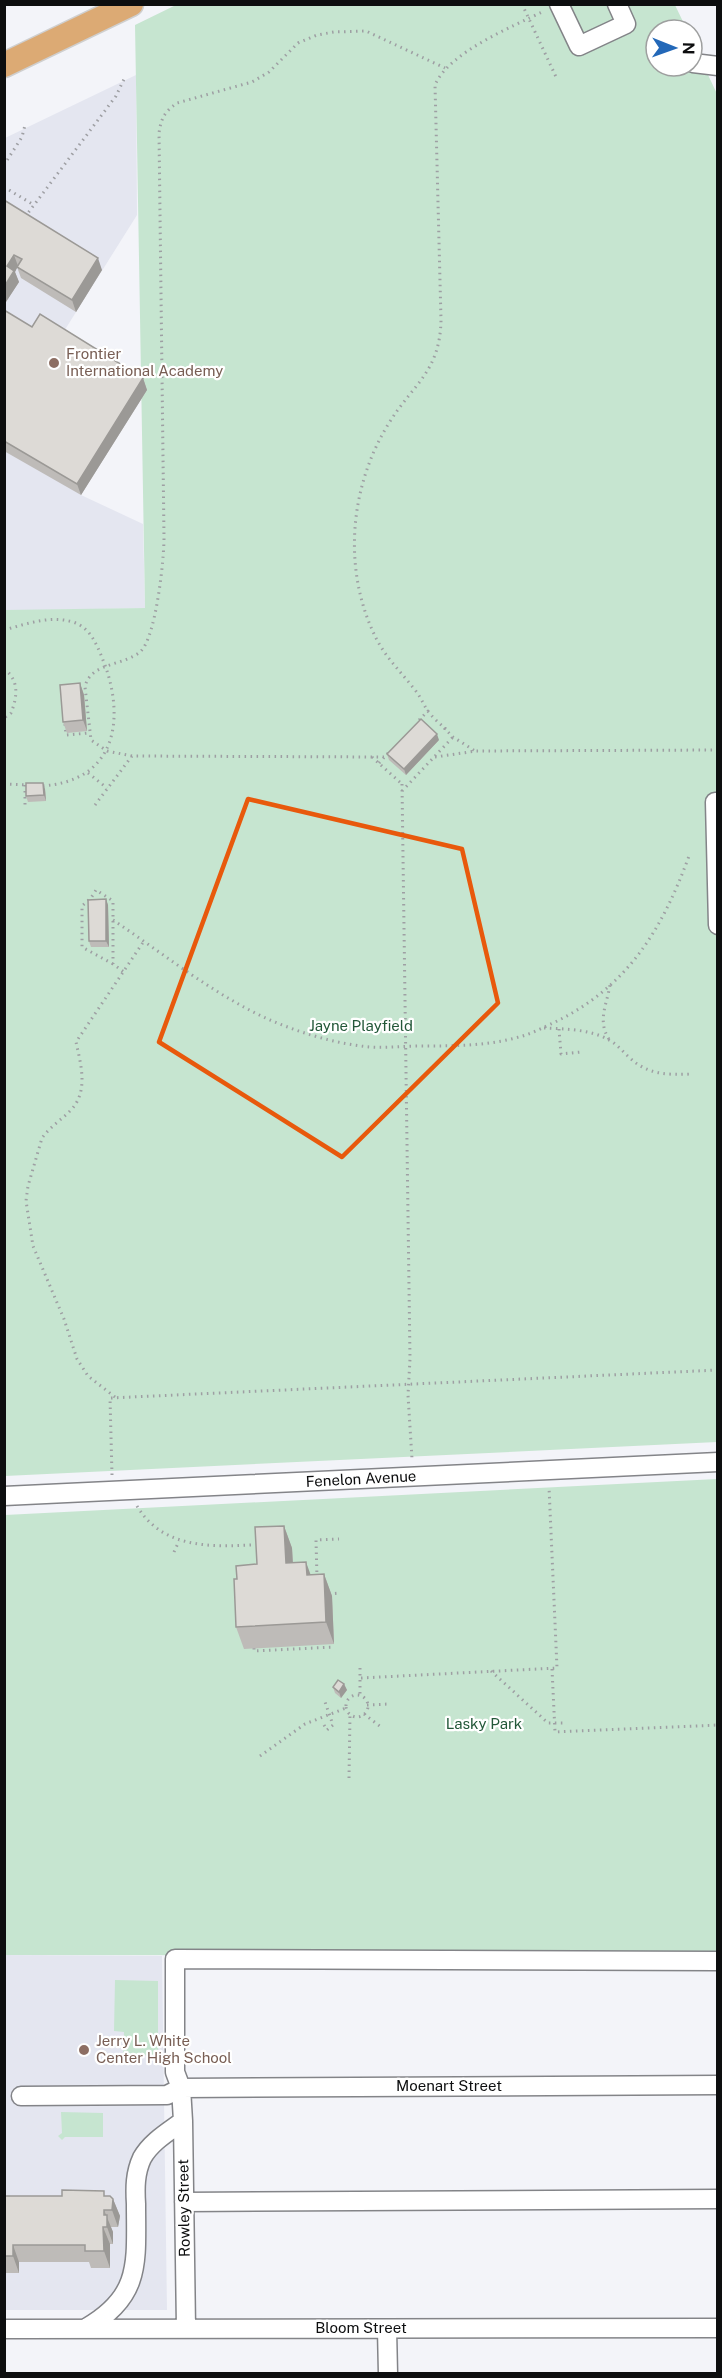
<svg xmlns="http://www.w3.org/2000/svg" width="722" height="2378" viewBox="0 0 722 2378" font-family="'Public Sans',sans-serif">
  <rect width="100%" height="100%" fill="#f3f4f9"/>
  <path fill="#e4e6f0" d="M136,75L137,215L61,336L147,390L81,495L143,524L145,608L5,611V138Z
    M5,1955L162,1956L167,2310H5Z"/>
  <path fill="#c6e5d0" d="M178,4L675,5L687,30H656V66H692V41L718,96L717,1442L5,1476L4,610L145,608L135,25Z
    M717,1479V1956L5,1955V1515Z
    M115,1980L158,1981V2056L123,2054L124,2032L114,2031Z
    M61,2112L103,2113V2137H65L62,2140L58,2136L62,2133Z"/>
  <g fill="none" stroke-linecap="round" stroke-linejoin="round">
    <g stroke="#838488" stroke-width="21">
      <path id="minor" d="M559,4L579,46L626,24L617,4
        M693,63L718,66
        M718,802H715L718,925
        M4,1496L718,1462
        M21,2096L167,2095L181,2088L718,2085
        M184,2202L718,2199
        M86,2328C142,2296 136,2262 136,2204C135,2188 135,2173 142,2158C151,2142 168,2132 183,2121
        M186,2328L183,2121L181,2088L175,2072V1959L718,1961
        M4,2329L718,2328
        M387,2329L388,2374"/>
    </g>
    <g stroke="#cfcfcf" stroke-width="27">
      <path id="major" d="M4,65L131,4"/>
    </g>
    <path stroke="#9e9fa3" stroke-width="3" stroke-dasharray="1.5 4.5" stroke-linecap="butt" d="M522,4L557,79
      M4,165L22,137L25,125
      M4,187L34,205
      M25,217L116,96L125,77
      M4,630C27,624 49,615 73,622C92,628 98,648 105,665C126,724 113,782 41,786
      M4,669C20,680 17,698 11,713L4,718
      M419,720L428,711L429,713
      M65,724L66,735L89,733
      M444,728L453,737L475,751
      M446,729C439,723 432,717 427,710C423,703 420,696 415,690C402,673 387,659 377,640C342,572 349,487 389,423C413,384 440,372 441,320L435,85C449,52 512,27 544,11
      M132,756L107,751L91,740L85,687C90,662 125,666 141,651C156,636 164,560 164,538L159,133C161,119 164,112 177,103L252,82L269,72L298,43L317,35L334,32L366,31L445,68
      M372,757L402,784
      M435,757L476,751L718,750
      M379,763L390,751
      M88,773L107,788
      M4,784L29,785
      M402,784L410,1359L408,1395L412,1459
      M25,785V807
      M402,791L453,737
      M95,805L132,756L384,757
      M113,920C164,954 214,995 270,1020C301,1033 336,1044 370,1047C387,1048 403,1046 420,1046C454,1046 487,1046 519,1037C531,1034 542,1028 553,1023C627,988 662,930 689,856
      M113,964L82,947V906L91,898L96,890L113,901V964L124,972
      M544,1028C565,1029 590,1029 609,1040C617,1044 623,1052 630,1058C648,1075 668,1075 692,1074
      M559,1029L561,1054L581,1052
      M609,1039C597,1021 607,1004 610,985
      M115,1397L88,1376L77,1359L64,1319L33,1246L26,1201L28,1186L42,1138C50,1127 61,1120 70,1111C89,1092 81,1065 76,1042L144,941
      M112,1475L110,1398L718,1370
      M137,1506C162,1548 209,1547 252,1545
      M174,1552L179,1541
      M317,1578L316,1540L339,1539
      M329,1594L340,1593
      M254,1648V1651L334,1647
      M360,1668V1695
      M552,1669L555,1732L718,1725
      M491,1671L548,1723H564
      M361,1678L557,1668L549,1487
      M346 1706a11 11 0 1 1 22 0a11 11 0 1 1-22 0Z
      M367,1705L389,1704
      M364,1714L381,1727
      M324,1725L327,1730L333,1725L324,1699
      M260,1756L305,1724L346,1708
      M349,1778L350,1714"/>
    <use href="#minor" stroke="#fff" stroke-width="18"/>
    <use href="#major" stroke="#dcaa74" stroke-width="24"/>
  </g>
  <path fill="#bebbb8" d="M4,200L102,270L76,312L21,278L17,267L15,272L19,282L4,305Z
    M4,310L32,327L143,378L147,390L81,495L4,451Z
    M80,683L84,695L87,731L67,733L63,722Z
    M439,740L406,775L389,760L387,754Z
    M45,789L46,801L28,802L26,796Z
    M106,899L108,905L109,947H91L89,941Z
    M284,1526L292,1548L293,1562L311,1575L324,1574L332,1596L334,1644L244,1649L236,1627L237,1579L257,1564Z
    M344,1684L347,1690L341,1698L335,1693L333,1687Z
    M4,2196H106L113,2199L120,2216L118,2227H111L113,2232V2244H110V2268H91L89,2262H19V2273H5Z"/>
  <path fill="#9b9996" d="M14,255L18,266L15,272L19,282L4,305V287L7,266Z
    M98,258L102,270L76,312L72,300Z
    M143,378L147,390L81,495L77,484Z
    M80,683L84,695L87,731L83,720Z
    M437,734L439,740L406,775L404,769Z
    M43,783L45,789L46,801L44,795Z
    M106,899L108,905L109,947L106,941Z
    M284,1526L292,1548L294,1585L286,1563Z
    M306,1562L314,1584L307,1575Z
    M324,1574L332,1596L334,1644L326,1622Z
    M344,1684L347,1690L341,1698L339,1692Z
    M113,2199L120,2216L118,2227L112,2210Z
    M104,2210L113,2232V2244L107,2227Z
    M103,2227L110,2244V2268L104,2251Z
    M13,2245L19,2262V2273L13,2256Z"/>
  <path fill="#dddad6" stroke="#9b9996" stroke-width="1.5" d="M4,200L98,258L72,300L17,267L22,259L14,255L7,266L14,271L4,287Z
    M4,310L32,327L40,314L143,378L77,484L4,441Z
    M80,683L83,720L63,722L60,685Z
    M421,719L437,734L404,769L387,754Z
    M26,783H43L44,795L26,796Z
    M106,899V941H89L88,900Z
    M284,1526L286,1563L306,1562L307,1575L324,1574L326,1622L236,1627L234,1579H237L236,1566L257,1564L255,1527Z
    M338,1680L344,1684L339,1692L333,1687Z
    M62,2190L104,2191V2196H110L113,2199L112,2210H104V2215H107V2227H103L104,2251H85V2245H13V2256H4V2196H62Z"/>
  <path fill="none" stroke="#e8590c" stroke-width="4.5" stroke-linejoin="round" d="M248,799L462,849L498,1003L342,1157L159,1042Z"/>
  <g fill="#8d6e63" stroke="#fff" stroke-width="2">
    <circle cx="54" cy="363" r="6"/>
    <circle cx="84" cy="2050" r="6"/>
  </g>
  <g text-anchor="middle" stroke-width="4.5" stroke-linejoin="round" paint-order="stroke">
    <g font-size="15" fill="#785e54" stroke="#fff" text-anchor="start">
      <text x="66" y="359">Frontier<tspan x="66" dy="17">International Academy</tspan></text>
      <text x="96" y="2046">Jerry L. White<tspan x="96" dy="17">Center High School</tspan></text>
    </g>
    <g font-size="15" fill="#235839" stroke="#fff">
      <text x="361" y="1031">Jayne Playfield</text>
      <text x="484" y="1729">Lasky Park</text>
    </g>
    <g font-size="15" fill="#0d0e0f" stroke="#fff">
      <text transform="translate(361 1479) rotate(-3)" y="5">Fenelon Avenue</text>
      <text x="449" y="2091">Moenart Street</text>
      <text transform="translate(184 2208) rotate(-91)" y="5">Rowley Street</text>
      <text x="361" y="2333">Bloom Street</text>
    </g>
  </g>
  <rect width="722" height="2378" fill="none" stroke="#0d0e0f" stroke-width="12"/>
  <g transform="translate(674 48) rotate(91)"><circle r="28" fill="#ffffff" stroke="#9e9f9f" stroke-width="1.5"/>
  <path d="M0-4.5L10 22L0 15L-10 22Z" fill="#2368b8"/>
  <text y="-9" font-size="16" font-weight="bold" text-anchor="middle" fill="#0d0e0f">N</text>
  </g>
</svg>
